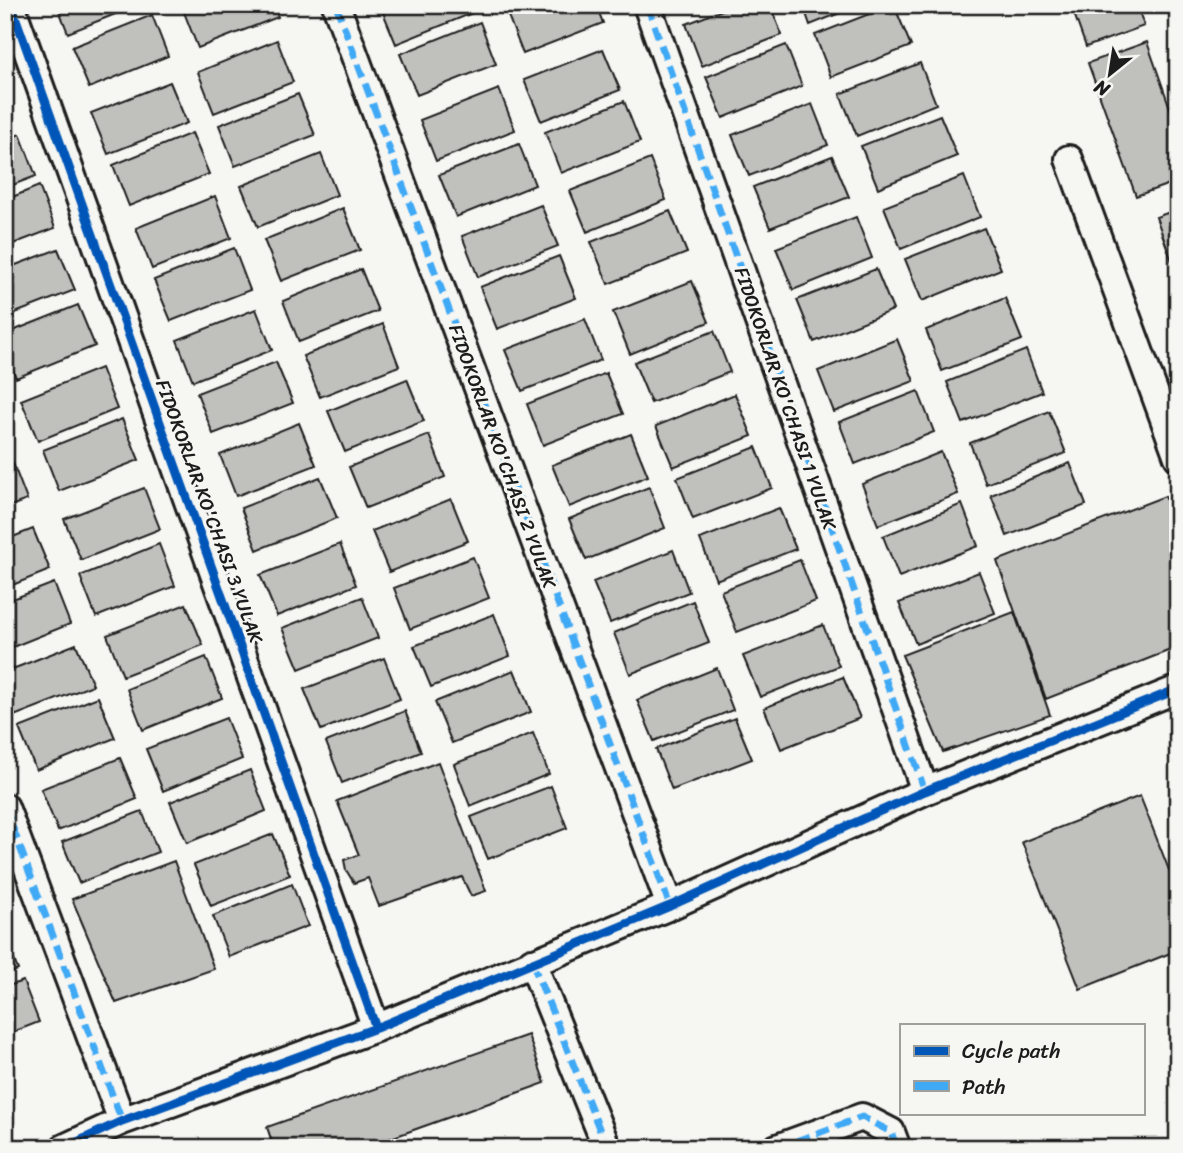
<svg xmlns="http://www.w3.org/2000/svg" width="1183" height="1153" viewBox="0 0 1183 1153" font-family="Sriracha,sans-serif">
  <rect width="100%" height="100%" fill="#f6f6f2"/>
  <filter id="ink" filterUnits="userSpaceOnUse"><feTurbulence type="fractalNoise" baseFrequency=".0143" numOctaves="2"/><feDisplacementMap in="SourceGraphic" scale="14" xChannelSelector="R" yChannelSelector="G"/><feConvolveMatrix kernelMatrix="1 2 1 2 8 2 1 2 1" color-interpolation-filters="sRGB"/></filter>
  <g filter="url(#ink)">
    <path fill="#c0c0bd" stroke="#1c1c1c" stroke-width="2" d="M57,5H138L68,33Z
      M186,5H273L278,17L198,48L182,7Z
      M380,5H472L475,12L396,44Z
      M526,5H596L603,23L523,54L507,13Z
      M735,5H770L782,35L702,66L686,24Z
      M803,5H860L810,25Z
      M892,5H894L911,46L831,77L815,35Z
      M1071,5H1137L1144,26L1086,47Z
      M152,15L168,56L89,88L72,47Z
      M480,22L496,64L417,95L400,54Z
      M277,40L293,82L214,113L198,72Z
      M1147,42L1178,131V181L1136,196L1088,63Z
      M786,45L802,86L723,118L706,77Z
      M603,49L620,90L541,121L524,80Z
      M920,63L936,104L857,136L840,94Z
      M170,82L187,123L108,154L91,113Z
      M499,89L515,130L436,161L420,120Z
      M298,94L315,135L235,166L219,125Z
      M624,101L640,142L561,173L545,132Z
      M812,104L828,145L749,176L732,135Z
      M940,115L957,156L878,188L861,146Z
      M192,133L209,174L129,206L113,165Z
      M20,134L36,176L5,188V140Z
      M519,144L535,185L456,217L439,175Z
      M321,154L337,195L258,227L241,186Z
      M832,156L849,197L770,228L753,187Z
      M650,159L666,200L587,232L570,191Z
      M964,176L980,217L901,249L884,207Z
      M39,186L55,228L5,247V200Z
      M215,196L231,238L152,269L136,228Z
      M541,205L558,246L478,277L462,236Z
      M343,208L360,250L281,281L264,240Z
      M1178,209V278L1156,217Z
      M670,211L687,253L608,284L591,242Z
      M856,217L872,258L793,290L776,248Z
      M984,228L1001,269L922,301L905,259Z
      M234,248L250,290L171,321L154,280Z
      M58,249L75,290L5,317V269Z
      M559,256L576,298L497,329L480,287Z
      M361,269L378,311L299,342L283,301Z
      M876,269L893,310L814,342L797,300Z
      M692,281L709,322L630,354L613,312Z
      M1005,298L1022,340L942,371L926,330Z
      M78,305L95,346L16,378L5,352V334Z
      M256,309L272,350L193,381L177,340Z
      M585,319L601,360L522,391L505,350Z
      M383,324L399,366L320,397L303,356Z
      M714,331L730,372L651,403L634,362Z
      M897,339L914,381L834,412L818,371Z
      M1026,350L1042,392L963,423L947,382Z
      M276,362L293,403L213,434L197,393Z
      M101,368L117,409L38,441L21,400Z
      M606,373L623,414L543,445L527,404Z
      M407,379L424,421L345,452L328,411Z
      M918,391L934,432L855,464L839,422Z
      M735,394L752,436L673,467L656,426Z
      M1049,411L1066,453L986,484L970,443Z
      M122,419L139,460L59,491L43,450Z
      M299,423L316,465L236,496L220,455Z
      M631,434L648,476L569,507L552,465Z
      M429,435L445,477L366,508L349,467Z
      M756,447L772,488L693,519L677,478Z
      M941,452L958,494L878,525L862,484Z
      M11,458L27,500L5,508V460Z
      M1070,463L1086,505L1007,536L991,495Z
      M320,477L337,518L257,550L241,508Z
      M649,487L665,528L586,560L569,519Z
      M144,488L160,529L81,560L64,519Z
      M1165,496L1178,531V647L1046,699L997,561Z
      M451,499L468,541L389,572L372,531Z
      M962,504L978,546L899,577L883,536Z
      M779,508L796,549L716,580L700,539Z
      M33,529L50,570L5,588V540Z
      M159,544L175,586L96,617L80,576Z
      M340,544L356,585L277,616L260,575Z
      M673,550L689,592L610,623L593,582Z
      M473,557L489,598L410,629L394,588Z
      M800,560L816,601L737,632L721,591Z
      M979,572L995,613L916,644L899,603Z
      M54,583L70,624L5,650V602Z
      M362,597L378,638L299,669L282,628Z
      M693,601L709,643L630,674L614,633Z
      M186,604L203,645L123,676L107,635Z
      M1014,612L1050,715L943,752L902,655Z
      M494,614L510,656L431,687L414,646Z
      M823,625L839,666L760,697L743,656Z
      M76,644L93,685L14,716L5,696V672Z
      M206,657L222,698L143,730L127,689Z
      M384,658L400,699L321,730L304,689Z
      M717,668L733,710L654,741L637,700Z
      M514,670L531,712L452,743L435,702Z
      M843,677L860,718L781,749L764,708Z
      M98,697L115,738L36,770L19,728Z
      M405,711L421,752L342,783L326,742Z
      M226,718L242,759L163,791L146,749Z
      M735,718L752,759L672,790L656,749Z
      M533,733L549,774L470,806L454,764Z
      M120,758L137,799L58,831L41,789Z
      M438,762L486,891L471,896L462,877L379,906L368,878L354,883L346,870L344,860L359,855L337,801Z
      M250,770L266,811L187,843L170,802Z
      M551,786L567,828L488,859L471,817Z
      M1140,796L1178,893V950L1080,989L1022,842Z
      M142,811L158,852L79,883L62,842Z
      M273,834L290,875L211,906L194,865Z
      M174,861L214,969L116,1003L72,899Z
      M292,884L308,926L229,957L213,916Z
      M5,937L18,970L5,975Z
      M23,981L39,1022L5,1035V987Z
      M528,1035L545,1083L363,1148H274L267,1127Z"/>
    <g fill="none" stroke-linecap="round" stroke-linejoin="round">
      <g stroke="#1c1c1c" stroke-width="32">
        <path id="minor" d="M11,5L376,1028
          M336,5L670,906
          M647,5L925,791
          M1069,159L1178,457
          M5,807L122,1121
          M532,962L607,1148
          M64,1148L122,1121L376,1028L670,906L925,791L1178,689
          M777,1148L862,1117L891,1132L897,1148"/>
      </g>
      <use href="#minor" stroke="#f6f6f2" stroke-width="26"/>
      <path stroke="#3fa9f5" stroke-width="7" stroke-dasharray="14 7" stroke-linecap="butt" d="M336,5L670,906
        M647,5L925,791
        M5,807L122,1121
        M532,962L607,1148
        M777,1148L862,1117L891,1132L897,1148"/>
      <g stroke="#f6f6f2" stroke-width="13">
        <path id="cycleway" d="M11,5L376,1028
          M64,1148L122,1121L376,1028L670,906L925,791L1178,689"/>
      </g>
      <use href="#cycleway" stroke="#0057b8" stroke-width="9"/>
    </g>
  </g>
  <g text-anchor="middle" stroke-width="6" stroke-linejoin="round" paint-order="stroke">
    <g font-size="19" fill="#1c1c1c" stroke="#f6f6f2">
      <text transform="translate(786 398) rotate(71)" y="7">FIDOKORLAR KO'CHASI 1 YULAK</text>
      <text transform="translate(503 456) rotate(70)" y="7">FIDOKORLAR KO'CHASI 2 YULAK</text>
      <text transform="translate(210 511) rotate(70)" y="7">FIDOKORLAR KO'CHASI 3 YULAK</text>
    </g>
  </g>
  <rect width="1183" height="1153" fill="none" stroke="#f6f6f2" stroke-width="28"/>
  <rect x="14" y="14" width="1155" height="1125" fill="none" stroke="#1c1c1c" stroke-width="2.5" filter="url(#ink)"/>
  <rect x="900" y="1024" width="245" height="91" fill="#f6f6f2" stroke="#9f9f9c" stroke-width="2"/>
  <rect x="914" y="1046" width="35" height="10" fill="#0057b8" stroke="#9f9f9c" stroke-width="2"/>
  <text x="962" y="1058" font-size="21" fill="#1c1c1c">Cycle path</text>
  <rect x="914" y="1081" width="35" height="10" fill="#3fa9f5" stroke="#9f9f9c" stroke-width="2"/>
  <text x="962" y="1094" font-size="21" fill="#1c1c1c">Path</text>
  <g transform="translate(1110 74) rotate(210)" stroke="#f6f6f2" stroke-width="5" paint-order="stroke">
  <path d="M0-5L12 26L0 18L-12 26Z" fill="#1c1c1c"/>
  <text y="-10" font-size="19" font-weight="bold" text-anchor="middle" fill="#1c1c1c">N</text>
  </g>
</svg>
